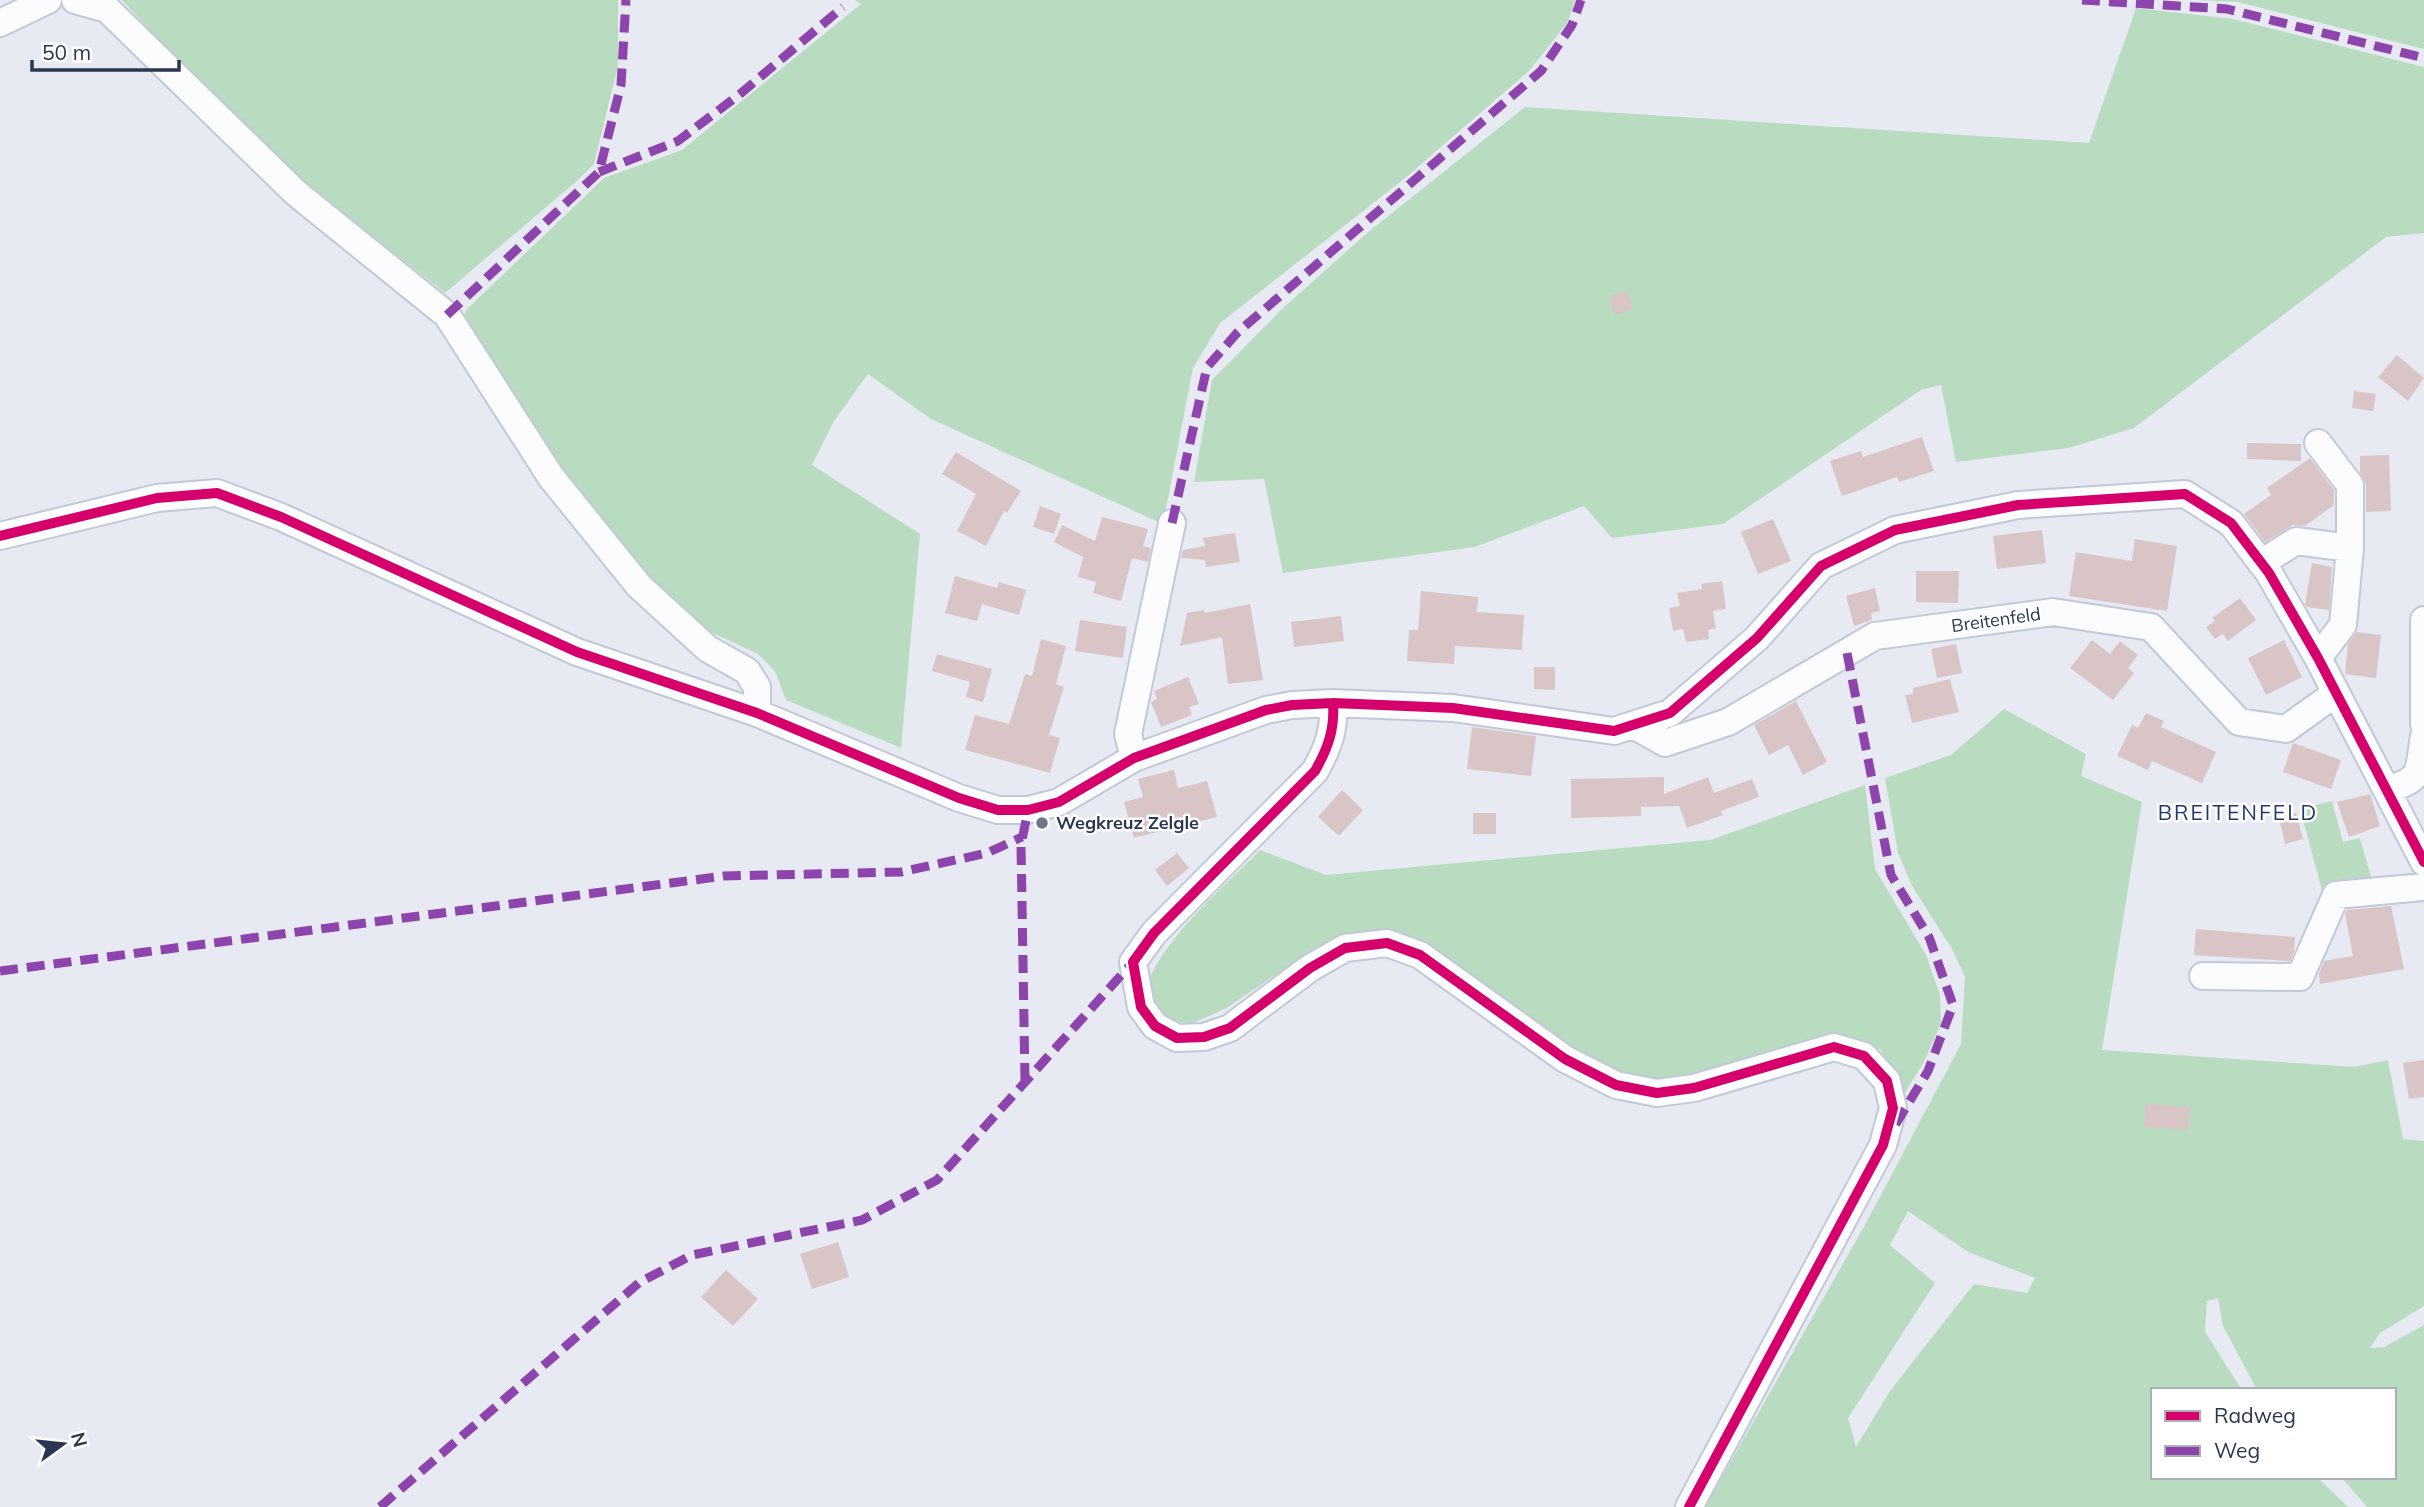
<svg xmlns="http://www.w3.org/2000/svg" width="2424" height="1507" viewBox="0 0 2424 1507" font-family="Mulish,sans-serif">
  <rect width="100%" height="100%" fill="#e7eaf2"/>
  <path fill="#b9dcc1" fill-rule="evenodd" d="M122,0H618V66L594,164L578,180L445,293L255,144Z
    M855,0H1575L1568,22L1529,71L1404,179L1220,323L1193,368L1163,524L931,419L868,374L834,421L812,465L920,534L901,748L786,700L775,671L758,654L687,621L589,513L464,317L466,310L604,178L682,150L861,4Z
    M2197,0H2424V49L2238,2Z
    M2136,8L2233,19L2424,67V233L2386,237L2134,428L2068,448L1956,462L1941,385L1921,390L1723,524L1612,538L1584,506L1475,547L1283,573L1264,479L1194,482L1212,380L1282,309L1367,233L1525,107L2089,143Z
    M2004,709L2086,754L2081,776L2142,802L2102,1050L2354,1067L2388,1060L2403,1139L2424,1141V1306L2380,1333L2370,1348L2384,1347L2424,1325V1507H2367L2341,1477H2394V1390H2257L2223,1326L2218,1298L2207,1301L2205,1332L2242,1390H2153V1477H2317L2348,1507H1705L1866,1223L1961,1044L1965,977L1952,949L1912,886L1898,853L1885,778L1951,755ZM1908,1211L1968,1252L2035,1278L2027,1293L1974,1284L1890,1391L1856,1447L1848,1418L1935,1283L1890,1245Z
    M1865,785L1875,869L1926,955L1940,995L1941,1023L1924,1062L1903,1096L1881,1050L1856,1038L1821,1039L1694,1075L1653,1080L1625,1076L1586,1061L1419,943L1398,931L1364,932L1338,939L1293,963L1225,1009L1193,1023L1172,1022L1158,1015L1147,983C1171,930 1220,891 1260,850L1326,875L1710,840Z
    M2332,801L2343,842L2360,838L2371,877L2322,890L2300,809Z"/>
  <path fill="#dac5c6" d="M1628,291L1633,309L1614,315L1609,296Z
    M2397,355L2424,378L2408,401L2378,377Z
    M2354,391L2376,394L2373,411L2352,408Z
    M1922,437L1934,471L1899,482L1897,477L1842,496L1830,461L1861,451L1863,457Z
    M2247,443L2301,444V461L2247,459Z
    M956,452L1021,491L1007,513L1004,511L986,546L957,531L976,494L942,474Z
    M2389,455L2391,511L2366,512V485L2360,472V456Z
    M2310,458L2334,490V505L2305,526L2293,525L2265,542L2244,514L2271,495L2267,488Z
    M1040,506L1061,514L1054,534L1033,527Z
    M1102,517L1148,529L1143,546L1151,548L1148,562L1132,558L1121,601L1093,593L1096,582L1078,577L1083,557L1054,542L1062,525L1095,541Z
    M1773,519L1791,561L1758,574L1741,532Z
    M2042,530L2046,563L1997,569L1993,536Z
    M1235,533L1240,562L1206,567L1205,560L1181,558L1183,550L1205,546L1203,538Z
    M2135,539L2177,546L2167,611L2069,596L2076,552L2132,561Z
    M2312,563L2332,567L2329,610L2307,607L2305,604Z
    M1916,571H1959L1958,603L1916,602Z
    M955,576L997,588L999,582L1026,590L1019,615L982,604L977,621L945,613Z
    M1722,581L1726,609L1713,611L1716,629L1708,630L1709,639L1686,642L1683,629L1673,631L1669,608L1680,606L1677,593L1702,589L1701,584Z
    M1875,588L1880,611L1871,613L1872,620L1854,626L1846,596Z
    M1421,591L1478,597L1477,612L1524,615L1522,650L1455,646L1454,664L1407,661L1409,630H1418Z
    M2240,598L2256,620L2228,641L2223,634L2215,639L2206,627L2215,621L2212,618Z
    M1250,604L1263,680L1228,684L1222,637L1180,646L1187,613L1204,610L1205,613Z
    M1341,616L1344,641L1294,647L1291,622Z
    M1080,620L1127,627L1123,658L1075,651Z
    M2357,632L2381,635L2376,678L2345,674L2348,644Z
    M1041,639L1066,646L1056,684L1064,687L1049,735L1060,738L1050,773L965,750L975,715L1009,724L1025,674L1032,676Z
    M2092,640L2110,654L2120,641L2138,655L2128,668L2134,673L2113,700L2070,668Z
    M2284,640L2302,677L2266,695L2248,658Z
    M1956,644L1962,673L1937,678L1931,649Z
    M937,654L992,669L983,702L966,697L970,682L932,671Z
    M1534,667H1555V690L1534,689Z
    M1188,677L1199,704L1189,707L1192,715L1161,727L1151,702L1157,699L1154,691Z
    M1950,679L1959,712L1912,723L1905,695L1913,694V688Z
    M1796,701L1827,762L1803,775L1788,745L1769,755L1754,725Z
    M2146,713L2164,721L2161,727L2216,752L2202,783L2152,761L2148,770L2117,756L2132,725L2138,728Z
    M1472,727L1536,736L1531,776L1467,769Z
    M2293,743L2341,760L2331,789L2283,772Z
    M1174,770L1178,788L1207,781L1217,817L1134,838L1124,802L1143,797L1138,779Z
    M1664,777V794L1708,777L1714,793L1752,779L1759,797L1721,811L1723,815L1687,828L1679,806L1641,807V816L1571,818V779Z
    M1342,790L1363,810L1339,836L1318,817Z
    M2370,794L2380,826L2349,837L2337,802Z
    M1473,813H1496V834H1473Z
    M2296,813L2303,839L2285,844L2279,818Z
    M1177,853L1189,868L1167,886L1155,870Z
    M2391,906L2404,969L2320,984L2319,974L2324,961L2353,956L2345,914L2347,910Z
    M2196,929L2295,937L2294,952L2290,961L2194,955Z
    M2424,1060V1097L2409,1099L2403,1063Z
    M2145,1104L2190,1107L2188,1130L2144,1127Z
    M838,1242L849,1277L812,1289L800,1254Z
    M726,1270L758,1299L733,1326L701,1297Z"/>
  <g fill="none" stroke-linecap="round" stroke-linejoin="round">
    <g stroke="#c2c8d8" stroke-width="30">
      <path id="minor" d="M75,0L107,9
        M102,0L107,9L296,193L447,315L551,477L639,586L708,649L747,671L757,687V713
        M0,23L48,0
        M2318,443L2350,485V548
        M0,536L157,498L217,493L281,517L577,652L757,713L959,798L998,810H1028L1059,802L1134,758L1266,710L1292,705L1333,703L1453,708L1614,731L1670,713L1757,638L1821,566L1895,530L2018,505L2185,494L2231,523L2269,573L2318,658L2424,862
        M2261,563L2296,541L2350,548L2343,625L2318,658
        M2424,620V724
        M1333,703C1335,729 1328,748 1315,771L1154,933L1133,962L1141,1007L1155,1026L1177,1038L1204,1037L1230,1028L1310,968L1345,948L1387,943L1420,955L1565,1059L1616,1085L1657,1093L1694,1088L1834,1047L1864,1056L1887,1081L1893,1108L1883,1145L1689,1507
        M1633,725L1665,743L1728,722L1875,636L2053,612L2151,627L2239,722L2286,729L2336,693
        M1134,758L1128,734L1172,523
        M2388,789C2424,780 2418,770 2424,736
        M2203,976L2300,977L2336,895L2424,887"/>
    </g>
    <use href="#minor" stroke="#fbfcfd" stroke-width="26"/>
    <path stroke="#8e44ad" stroke-width="9" stroke-dasharray="18 9" stroke-linecap="butt" d="M2082,0L2227,9L2424,58
      M599,172L678,141L740,94L843,7
      M447,315L599,172L621,85L626,0
      M1172,523L1207,367L1237,333L1541,71L1572,25L1581,0
      M1847,653L1891,875L1929,937L1953,1005L1928,1071L1894,1127
      M0,971L724,876L901,872L987,853L1022,837
      M1025,1081L1021,845L1028,810
      M380,1507L640,1282L692,1255L862,1220L937,1180L1133,962"/>
    <g stroke="#fff" stroke-width="15">
      <path id="cycleway" d="M0,536L157,498L217,493L281,517L577,652L757,713L959,798L998,810H1028L1059,802L1134,758L1266,710L1292,705L1333,703L1453,708L1614,731L1670,713L1757,638L1821,566L1895,530L2018,505L2185,494L2231,523L2269,573L2318,658L2424,862
        M1333,703C1335,729 1328,748 1315,771L1154,933L1133,962L1141,1007L1155,1026L1177,1038L1204,1037L1230,1028L1310,968L1345,948L1387,943L1420,955L1565,1059L1616,1085L1657,1093L1694,1088L1834,1047L1864,1056L1887,1081L1893,1108L1883,1145L1689,1507"/>
    </g>
    <use href="#cycleway" stroke="#d6006c" stroke-width="10"/>
  </g>
  <circle fill="#6d7589" stroke="#fff" stroke-width="2.5" cx="1042" cy="823" r="7"/>
  <g text-anchor="middle" stroke-width="5" stroke-linejoin="round" paint-order="stroke">
    <g font-size="18" fill="#2b3651" stroke="#fff">
      <text transform="translate(1996 620) rotate(-8)" y="6">Breitenfeld</text>
    </g>
    <g font-size="18" font-weight="bold" fill="#2b3651" stroke="#fff" text-anchor="start">
      <text x="1056" y="829">Wegkreuz Zelgle</text>
    </g>
    <g font-size="21" letter-spacing="2" fill="#23376e" stroke="#fff">
      <text x="2238" y="820">BREITENFELD</text>
    </g>
  </g>
  <rect x="2151" y="1388" width="245" height="91" fill="#ffffff" stroke="#aaafb9" stroke-width="2"/>
  <rect x="2165" y="1411" width="35" height="10" fill="#d6006c" stroke="#aaafb9" stroke-width="2"/>
  <text x="2214" y="1423" font-size="21" fill="#2b3651">Radweg</text>
  <rect x="2165" y="1446" width="35" height="10" fill="#8e44ad" stroke="#aaafb9" stroke-width="2"/>
  <text x="2214" y="1458" font-size="21" fill="#2b3651">Weg</text>
  <g transform="translate(63 1444) rotate(75)" stroke="#ffffff" stroke-width="5" paint-order="stroke">
  <path d="M0-5L12 26L0 18L-12 26Z" fill="#2b3651"/>
  <text y="-10" font-size="19" font-weight="bold" text-anchor="middle" fill="#2b3651">N</text>
  </g>
  <path d="M32 60v10h147v-10" fill="none" stroke="#2b3651" stroke-width="3.5"/>
  <text x="42" y="60" font-size="21" fill="#2b3651" stroke="#ffffff" stroke-width="5" paint-order="stroke">50 m</text>
</svg>
